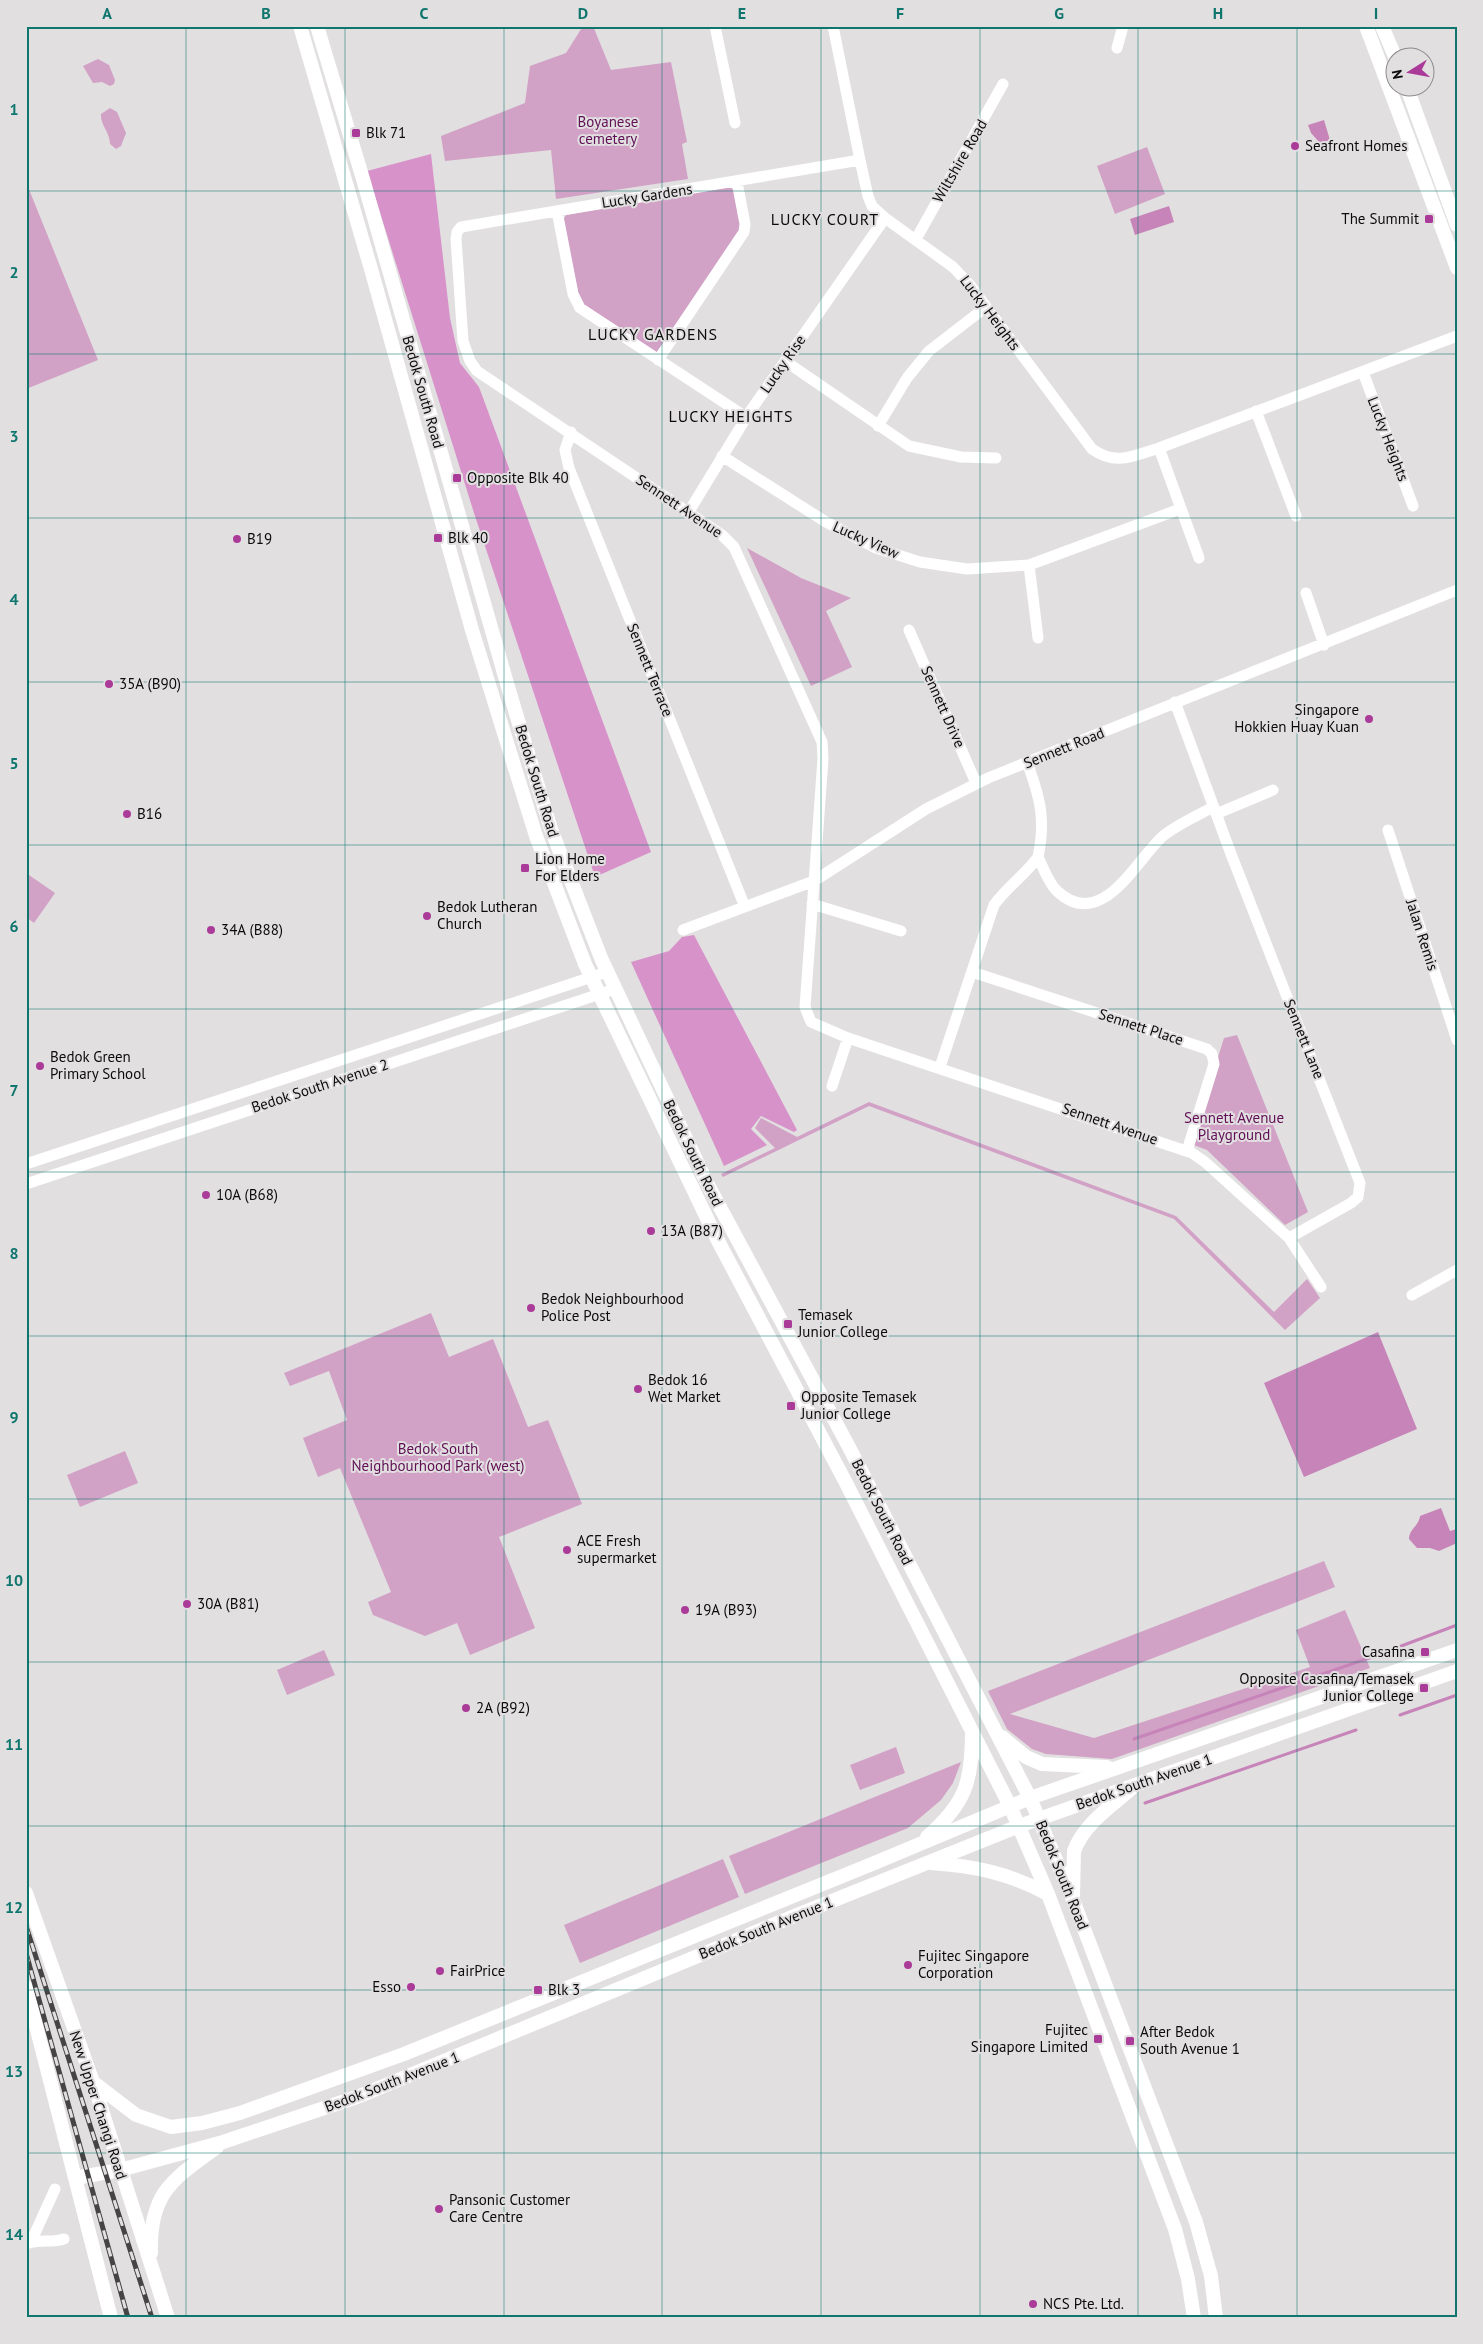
<svg xmlns="http://www.w3.org/2000/svg" width="1483" height="2344" viewBox="0 0 1483 2344" font-family="'PT Sans',sans-serif">
  <rect width="100%" height="100%" fill="#e2dfe1"/>
  <path fill="#d1a1c6" d="M583,26H593L611,70L671,62L687,142L682,144L688,179L556,199L551,150L445,161L441,136L525,103L530,66L566,53Z
    M98,59L109,65L115,80L114,84L110,86L102,82L93,83L83,66Z
    M110,108L117,112L126,133L121,146L116,149L110,144C110,132 100,125 101,114Z
    M1147,147L1165,194L1115,214L1097,166Z
    M26,182L98,360L26,389Z
    M730,187L734,190L741,227L657,355L589,310L580,301L563,220L566,215Z
    M747,548L801,578L851,598L826,611L852,667L811,686Z
    M26,873L55,893L34,923L26,917Z
    M1237,1035L1308,1212L1285,1225L1207,1150L1191,1144L1224,1038Z
    M869,1102L1176,1216L1274,1312L1307,1279L1320,1298L1285,1330L1174,1219L869,1106L723,1177L721,1174L775,1148L755,1128L761,1118L797,1137Z
    M431,1313L449,1357L493,1339L528,1427L548,1420L582,1504L499,1537L535,1628L470,1655L457,1623L425,1636L373,1615L368,1602L391,1592L340,1468L318,1477L303,1438L347,1420L329,1371L290,1386L284,1373Z
    M125,1451L138,1483L80,1507L67,1475Z
    M1324,1561L1335,1587L1010,1714L1094,1738L1310,1667L1296,1630L1345,1610L1370,1668L1112,1759L1046,1754L1032,1749L1007,1729L988,1691Z
    M324,1650L335,1675L287,1695L277,1670Z
    M896,1747L905,1773L860,1790L850,1765Z
    M961,1762L953,1783L941,1800L908,1828L745,1894L729,1856Z
    M723,1859L739,1897L580,1963L564,1925Z"/>
  <path fill="#d793c9" d="M431,154L450,318L460,363L479,387L651,852L595,877L474,513L367,171Z
    M694,935L797,1130L794,1132L761,1116L751,1129L767,1145L724,1166L631,962L669,951L682,937Z"/>
  <path fill="#c784b9" d="M1324,120L1330,140L1320,143L1311,133L1308,125Z
    M1169,206L1174,222L1135,235L1130,219Z
    M1378,1332L1417,1429L1304,1477L1264,1383Z
    M1441,1508L1450,1531L1457,1529V1543L1439,1551L1430,1548H1417L1409,1539C1409,1529 1419,1526 1420,1516Z"/>
  <g fill="none" stroke-linecap="round" stroke-linejoin="round">
    <path stroke="#c784b9" stroke-width="3" d="M1400,1715L1457,1695
      M1134,1739L1372,1657L1457,1625
      M1145,1803L1356,1730"/>
    <path stroke="#fff" stroke-width="11" d="M715,26L735,123
      M833,26L860,160L868,196L872,206L885,218L953,267L970,285L1092,449C1116,466 1133,456 1159,448L1457,336
      M1117,48L1123,26
      M860,160L461,227L457,232L456,239L463,341L470,361L477,371L722,535L734,547L822,742L823,759L805,1007L811,1022L848,1038L1192,1153L1205,1162L1289,1238L1321,1287
      M557,211L573,294L580,308L746,417
      M916,239L1003,84
      M658,360L744,232L745,224L737,182
      M785,361L909,446L961,457L996,458
      M1363,372L1413,506
      M1256,411L1296,516
      M878,426L907,378L929,351L986,307
      M571,432L565,450L569,468L745,907
      M1159,448L1199,558
      M722,456L826,522L876,548L920,562L967,569L1029,565L1180,509
      M688,513L749,413L885,218
      M1029,565L1038,638
      M1306,593L1324,645
      M909,630L976,783
      M1175,702L1231,854L1360,1183L1358,1197L1351,1203L1289,1238
      M1027,762C1040,798 1046,819 1038,857C1043,867 1048,882 1056,890C1101,934 1136,860 1163,836C1178,824 1197,816 1213,807
      M1216,814L1273,790
      M1388,830L1457,1040
      M812,904L901,931
      M683,930L814,881L926,809L988,778L1457,590
      M972,972L1207,1049L1212,1054L1214,1064L1187,1151
      M940,1067L994,905C1007,887 1025,875 1038,857
      M832,1086L848,1038
      M26,1164L607,972
      M26,1184L615,989
      M1412,1295L1457,1270
      M31,2242L55,2189
      M26,2244C38,2239 52,2243 64,2239"/>
    <path stroke="#fff" stroke-width="14" d="M300,26L371,269L472,630L536,836L585,964L716,1237L845,1481L1010,1806L1048,1894L1175,2229L1188,2279L1194,2318
      M317,26L363,179L508,687L551,829L601,958L707,1183L850,1449L1030,1798L1073,1900L1196,2222L1211,2276L1216,2318
      M1366,26L1457,268
      M1382,26L1396,59
      M1407,88L1457,225
      M1002,1737L1026,1757L1042,1764L1107,1767
      M927,1837C966,1803 972,1782 972,1731
      M931,1863C975,1866 1008,1873 1048,1894
      M26,1893L93,2082L168,2318
      M1073,1895L1074,1851C1084,1824 1110,1807 1131,1789
      M26,1987L111,2318
      M93,2082L136,2115L171,2127L202,2123L240,2113L404,2054L872,1864L1030,1798L1457,1650
      M75,2178L120,2170L223,2142L357,2097L792,1917L1019,1826L1457,1671
      M151,2253C149,2193 173,2179 217,2147"/>
    <g stroke="#464445" stroke-width="5">
      <path id="rail" d="M26,1926L152,2318
        M26,1953L128,2318"/>
    </g>
    <use href="#rail" stroke="#e2dfe1" stroke-width="3" stroke-dasharray="9" stroke-linecap="butt"/>
  </g>
  <path fill="none" stroke="#0f766e" stroke-width="1" stroke-opacity="0.55" d="M186,26V2318M345,26V2318M504,26V2318M662,26V2318M821,26V2318M980,26V2318M1138,26V2318M1297,26V2318M26,191H1457M26,354H1457M26,518H1457M26,682H1457M26,845H1457M26,1009H1457M26,1172H1457M26,1336H1457M26,1499H1457M26,1662H1457M26,1826H1457M26,1990H1457M26,2153H1457"/>
  <g fill="#aa3b99" stroke="#e2dfe1" stroke-width="2">
    <rect x="351" y="128" width="10" height="10" rx="2.5"/>
    <circle cx="1295" cy="146" r="5"/>
    <rect x="1424" y="214" width="10" height="10" rx="2.5"/>
    <rect x="452" y="473" width="10" height="10" rx="2.5"/>
    <rect x="433" y="533" width="10" height="10" rx="2.5"/>
    <circle cx="237" cy="539" r="5"/>
    <circle cx="109" cy="684" r="5"/>
    <circle cx="1369" cy="719" r="5"/>
    <circle cx="127" cy="814" r="5"/>
    <rect x="520" y="863" width="10" height="10" rx="2.5"/>
    <circle cx="427" cy="916" r="5"/>
    <circle cx="211" cy="930" r="5"/>
    <circle cx="40" cy="1066" r="5"/>
    <circle cx="206" cy="1195" r="5"/>
    <circle cx="651" cy="1231" r="5"/>
    <circle cx="531" cy="1308" r="5"/>
    <rect x="783" y="1319" width="10" height="10" rx="2.5"/>
    <circle cx="638" cy="1389" r="5"/>
    <rect x="786" y="1401" width="10" height="10" rx="2.5"/>
    <circle cx="567" cy="1550" r="5"/>
    <circle cx="187" cy="1604" r="5"/>
    <circle cx="685" cy="1610" r="5"/>
    <rect x="1420" y="1647" width="10" height="10" rx="2.5"/>
    <rect x="1419" y="1683" width="10" height="10" rx="2.5"/>
    <circle cx="466" cy="1708" r="5"/>
    <circle cx="908" cy="1965" r="5"/>
    <circle cx="440" cy="1971" r="5"/>
    <circle cx="411" cy="1987" r="5"/>
    <rect x="533" y="1985" width="10" height="10" rx="2.5"/>
    <rect x="1093" y="2034" width="10" height="10" rx="2.5"/>
    <rect x="1125" y="2036" width="10" height="10" rx="2.5"/>
    <circle cx="439" cy="2209" r="5"/>
    <circle cx="1033" cy="2304" r="5"/>
  </g>
  <g text-anchor="middle" stroke-width="4" stroke-linejoin="round" paint-order="stroke">
    <g font-size="15" fill="#600f55" stroke="#e2dfe1">
      <text x="608" y="127">Boyanese<tspan x="608" dy="17">cemetery</tspan></text>
      <text x="1234" y="1123">Sennett Avenue<tspan x="1234" dy="17">Playground</tspan></text>
      <text x="438" y="1454">Bedok South<tspan x="438" dy="17">Neighbourhood Park (west)</tspan></text>
    </g>
    <g font-size="15" fill="#0c0b0c" stroke="#e2dfe1" text-anchor="start">
      <text x="366" y="138">Blk 71</text>
      <text x="1305" y="151">Seafront Homes</text>
      <text x="1419" y="224" text-anchor="end">The Summit</text>
      <text x="467" y="483">Opposite Blk 40</text>
      <text x="448" y="543">Blk 40</text>
      <text x="247" y="544">B19</text>
      <text x="119" y="689">35A (B90)</text>
      <text x="1359" y="715" text-anchor="end">Singapore<tspan x="1359" dy="17">Hokkien Huay Kuan</tspan></text>
      <text x="137" y="819">B16</text>
      <text x="535" y="864">Lion Home<tspan x="535" dy="17">For Elders</tspan></text>
      <text x="437" y="912">Bedok Lutheran<tspan x="437" dy="17">Church</tspan></text>
      <text x="221" y="935">34A (B88)</text>
      <text x="50" y="1062">Bedok Green<tspan x="50" dy="17">Primary School</tspan></text>
      <text x="216" y="1200">10A (B68)</text>
      <text x="661" y="1236">13A (B87)</text>
      <text x="541" y="1304">Bedok Neighbourhood<tspan x="541" dy="17">Police Post</tspan></text>
      <text x="798" y="1320">Temasek<tspan x="798" dy="17">Junior College</tspan></text>
      <text x="648" y="1385">Bedok 16<tspan x="648" dy="17">Wet Market</tspan></text>
      <text x="801" y="1402">Opposite Temasek<tspan x="801" dy="17">Junior College</tspan></text>
      <text x="577" y="1546">ACE Fresh<tspan x="577" dy="17">supermarket</tspan></text>
      <text x="197" y="1609">30A (B81)</text>
      <text x="695" y="1615">19A (B93)</text>
      <text x="1415" y="1657" text-anchor="end">Casafina</text>
      <text x="1414" y="1684" text-anchor="end">Opposite Casafina/Temasek<tspan x="1414" dy="17">Junior College</tspan></text>
      <text x="476" y="1713">2A (B92)</text>
      <text x="918" y="1961">Fujitec Singapore<tspan x="918" dy="17">Corporation</tspan></text>
      <text x="450" y="1976">FairPrice</text>
      <text x="401" y="1992" text-anchor="end">Esso</text>
      <text x="548" y="1995">Blk 3</text>
      <text x="1088" y="2035" text-anchor="end">Fujitec<tspan x="1088" dy="17">Singapore Limited</tspan></text>
      <text x="1140" y="2037">After Bedok<tspan x="1140" dy="17">South Avenue 1</tspan></text>
      <text x="449" y="2205">Pansonic Customer<tspan x="449" dy="17">Care Centre</tspan></text>
      <text x="1043" y="2309">NCS Pte. Ltd.</text>
    </g>
    <g font-size="15" fill="#0c0b0c" stroke="#e2dfe1">
      <text transform="translate(960 161) rotate(-60)" y="5">Wiltshire Road</text>
      <text transform="translate(647 196) rotate(-9)" y="5">Lucky Gardens</text>
      <text transform="translate(990 313) rotate(53)" y="5">Lucky Heights</text>
      <text transform="translate(783 364) rotate(-55)" y="5">Lucky Rise</text>
      <text transform="translate(423 392) rotate(74)" y="5">Bedok South Road</text>
      <text transform="translate(1388 439) rotate(69)" y="5">Lucky Heights</text>
      <text transform="translate(679 506) rotate(34)" y="5">Sennett Avenue</text>
      <text transform="translate(866 540) rotate(24)" y="5">Lucky View</text>
      <text transform="translate(650 670) rotate(68)" y="5">Sennett Terrace</text>
      <text transform="translate(943 707) rotate(66)" y="5">Sennett Drive</text>
      <text transform="translate(1064 748) rotate(-22)" y="5">Sennett Road</text>
      <text transform="translate(537 781) rotate(73)" y="5">Bedok South Road</text>
      <text transform="translate(1422 935) rotate(72)" y="5">Jalan Remis</text>
      <text transform="translate(1141 1027) rotate(18)" y="5">Sennett Place</text>
      <text transform="translate(1304 1039) rotate(68)" y="5">Sennett Lane</text>
      <text transform="translate(320 1086) rotate(-18)" y="5">Bedok South Avenue 2</text>
      <text transform="translate(1110 1124) rotate(19)" y="5">Sennett Avenue</text>
      <text transform="translate(693 1153) rotate(64)" y="5">Bedok South Road</text>
      <text transform="translate(882 1512) rotate(63)" y="5">Bedok South Road</text>
      <text transform="translate(1144 1782) rotate(-19)" y="5">Bedok South Avenue 1</text>
      <text transform="translate(1062 1875) rotate(68)" y="5">Bedok South Road</text>
      <text transform="translate(766 1928) rotate(-22)" y="5">Bedok South Avenue 1</text>
      <text transform="translate(392 2082) rotate(-21)" y="5">Bedok South Avenue 1</text>
      <text transform="translate(98 2105) rotate(72)" y="5">New Upper Changi Road</text>
    </g>
    <g font-size="16" letter-spacing="1" fill="#0c0b0c" stroke="#e2dfe1">
      <text x="825" y="225">LUCKY COURT</text>
      <text x="653" y="340">LUCKY GARDENS</text>
      <text x="731" y="422">LUCKY HEIGHTS</text>
    </g>
  </g>
  <rect width="1483" height="2344" fill="none" stroke="#e2dfe1" stroke-width="55"/>
  <g transform="translate(1410 72) rotate(259)"><circle r="24" fill="#e2dfe1" stroke="#8c8a8c"/>
  <path d="M0-4L9 19L0 12L-9 19Z" fill="#aa3b99"/>
  <text y="-8" font-size="14" font-weight="bold" text-anchor="middle" fill="#0c0b0c">N</text>
  </g>
  <rect x="28" y="28" width="1428" height="2288" fill="none" stroke="#0f766e" stroke-width="2"/>
  <g font-size="16" text-anchor="middle" font-weight="bold" fill="#0f766e">
    <text x="107" y="19">A</text>
    <text x="266" y="19">B</text>
    <text x="424" y="19">C</text>
    <text x="583" y="19">D</text>
    <text x="742" y="19">E</text>
    <text x="900" y="19">F</text>
    <text x="1059" y="19">G</text>
    <text x="1218" y="19">H</text>
    <text x="1376" y="19">I</text>
    <text x="14" y="115">1</text>
    <text x="14" y="278">2</text>
    <text x="14" y="442">3</text>
    <text x="14" y="605">4</text>
    <text x="14" y="769">5</text>
    <text x="14" y="932">6</text>
    <text x="14" y="1096">7</text>
    <text x="14" y="1259">8</text>
    <text x="14" y="1423">9</text>
    <text x="14" y="1586">10</text>
    <text x="14" y="1750">11</text>
    <text x="14" y="1913">12</text>
    <text x="14" y="2077">13</text>
    <text x="14" y="2240">14</text>
  </g>
</svg>
